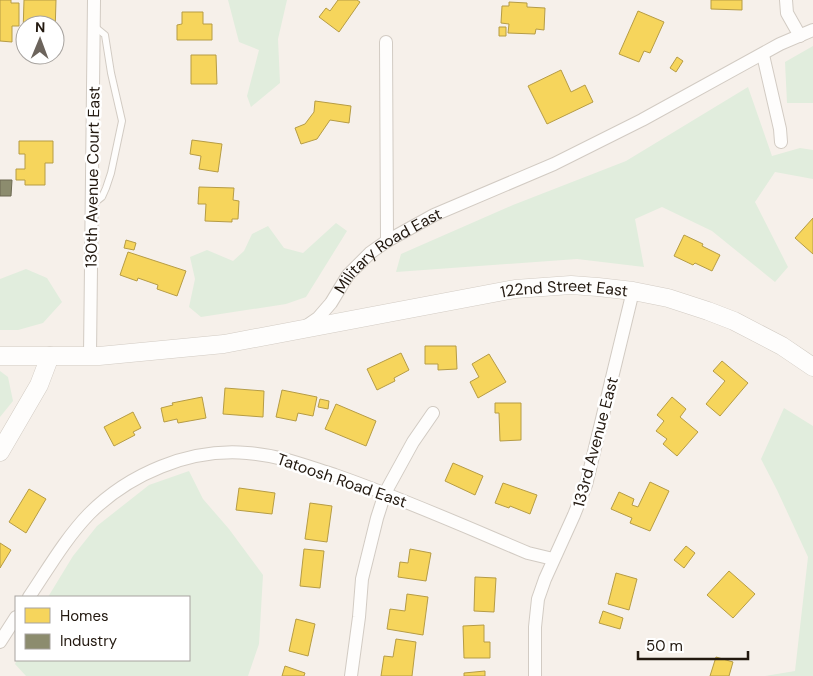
<svg xmlns="http://www.w3.org/2000/svg" width="813" height="676" viewBox="0 0 813 676" font-family="'DM Sans',sans-serif">
  <rect width="100%" height="100%" fill="#f6f0ea"/>
  <path fill="#e1eddd" d="M228,0H287L278,39L280,83L251,107L247,96L259,50L239,42Z
    M813,46V103H787L785,62Z
    M748,87L772,156L800,148L813,150V179L775,172L755,202L788,267L775,282L712,231L662,207L635,219L644,267L577,259L396,272L401,254L513,205L626,161Z
    M336,223L347,231L306,297L286,304L201,317L189,307L195,279L190,257L207,250L233,261L244,251L252,234L268,226L284,248L303,253Z
    M26,269L47,278L62,302L43,323L18,330H0V279Z
    M0,371L8,377L13,401L0,417Z
    M784,408L813,426V676H765L795,671L808,557L777,490L761,459Z
    M189,471L203,499L229,529L263,575L259,644L248,676H26L15,664L17,660H189V597H48L73,556L97,526L149,485Z"/>
  <path fill="#f6d55c" stroke="#b69c45" d="M0,0H11V3H19V26H12V42L0,41Z
    M24,0H56L55,34V25H25V33H23Z
    M338,0H357L360,2L339,32L319,17L326,8L330,11Z
    M711,0H742V10L711,9Z
    M509,2L527,3V7L545,8L544,30L536,29L535,34L508,33L509,24L501,23L502,6H509Z
    M638,11L664,22L650,53L644,51L639,62L619,54Z
    M182,12H203V24H212V40H177V25L182,24Z
    M499,27H506V36H499Z
    M191,55H216L217,84H191Z
    M677,57L683,61L676,72L670,68Z
    M561,70L571,92L585,85L593,102L547,124L528,86Z
    M315,101L351,106L349,123L330,120L317,139L301,144L295,128L305,124L314,112Z
    M192,140L222,144L218,172L199,169L201,156L190,154Z
    M19,141H53V163H45V185H25V180H16V169H25V154H19Z
    M199,187L234,188L233,200L239,201L238,219H232V222L205,221L206,204H198Z
    M813,218V254L795,238Z
    M684,235L703,244L702,246L720,255L712,271L695,263L693,265L674,256Z
    M126,240L136,243L134,250L124,248Z
    M128,252L186,271L177,296L157,289L158,285L138,278L137,281L120,275Z
    M425,346H456L457,369L438,370V364H425Z
    M401,353L409,370L394,378L395,381L377,390L367,369Z
    M489,354L506,382L478,398L470,382L479,377L472,364Z
    M722,361L748,383L720,416L706,404L725,381L713,371Z
    M225,388L264,391L263,417L223,414Z
    M282,390L317,397L313,416L298,413L296,421L276,417Z
    M202,397L206,418L178,423L177,419L164,422L161,408L173,405L172,403Z
    M672,397L686,409L680,417L698,432L677,456L663,444L667,439L656,431L664,421L657,415Z
    M320,399L329,401L328,409L318,407Z
    M495,403H521V440L500,441L499,413H495Z
    M336,404L376,421L366,446L325,429Z
    M133,412L141,428L133,432L135,435L114,446L104,427Z
    M453,463L483,476L475,495L445,481Z
    M650,482L669,491L650,531L630,523L632,518L611,509L619,492L634,499L632,505L638,507Z
    M503,483L537,495L530,514L510,506L509,508L495,503Z
    M239,488L275,493L272,514L236,510Z
    M29,489L46,499L26,533L9,522Z
    M310,503L332,506L327,542L305,539Z
    M0,543L11,550L0,568Z
    M686,546L695,553L684,568L674,560Z
    M304,549L324,551L320,588L300,586Z
    M410,549L431,553L426,581L398,577L400,562L408,563Z
    M729,571L755,594L733,618L707,595Z
    M616,573L637,579L629,610L608,604Z
    M475,577L496,578L494,612L474,611Z
    M407,594L428,597L423,635L387,629L390,609L405,611Z
    M603,611L623,618L620,629L599,623Z
    M296,619L315,624L308,656L289,651Z
    M484,625V642H490V658H464L463,626Z
    M396,639L416,642L412,676H381L384,656L393,657Z
    M716,657L733,662L729,676H710Z
    M285,666L305,673L304,676H282Z
    M485,671V676H464V673Z"/>
  <path fill="#8c8c6e" stroke="#6c6952" d="M0,180H12L11,196H0Z"/>
  <g fill="none" stroke-linecap="round" stroke-linejoin="round">
    <g stroke="#d2cbc3" stroke-width="8">
      <path id="lane" d="M93,204L102,197L106,188L111,173L122,121L111,73L105,35L94,26"/>
    </g>
    <g stroke="#d2cbc3" stroke-width="14">
      <g id="street">
        <path d="M786,0L787,13L800,36"/>
        <path d="M386,42L387,241"/>
        <path d="M763,55L780,129L781,142"/>
        <path id="s1" d="M305,327L318,318L331,303L348,275L370,253L387,241L434,215L554,164L642,120L780,44L813,30"/>
        <path d="M90,355L94,0"/>
        <path d="M29,597C48,569 65,539 89,514C129,474 189,448 247,453C278,455 306,466 335,475C401,498 464,526 528,553L553,559"/>
        <path d="M0,642L16,617"/>
        <path d="M351,676L359,617L362,579L377,518L385,493L413,442L433,413"/>
        <path d="M535,676V627L538,599L545,579L574,515L586,485L633,291"/>
      </g>
    </g>
    <g stroke="#d2cbc3" stroke-width="19">
      <g id="secondary">
        <path id="s2" d="M0,356H99L224,344L515,289L571,285L598,287L633,291L668,298L708,311L734,321L782,346L813,367"/>
        <path d="M0,452L39,385L50,356"/>
      </g>
    </g>
    <use href="#lane" stroke="#fefdfc" stroke-width="6"/>
    <use href="#street" stroke="#fefdfc" stroke-width="12"/>
    <use href="#secondary" stroke="#fefdfc" stroke-width="18"/>
  </g>
  <g text-anchor="middle" stroke-width="5" stroke-linejoin="round" paint-order="stroke">
    <g font-size="16" fill="#22180f" stroke="#fff">
      <text transform="translate(92 177) rotate(-89)" y="6">130th Avenue Court East</text>
      <text dy="6" stroke="none"><textPath href="#s1" startOffset="115">Military Road East</textPath></text>
      <text dy="6" stroke="none"><textPath href="#s2" startOffset="570">122nd Street East</textPath></text>
      <text transform="translate(595 442) rotate(-75)" y="6">133rd Avenue East</text>
      <text transform="translate(342 480) rotate(19)" y="6">Tatoosh Road East</text>
    </g>
  </g>
  <rect x="15" y="596" width="175" height="65" fill="#ffffff" stroke="#a7a39f"/>
  <rect x="25" y="608" width="25" height="15" fill="#f6d55c" stroke="#a7a39f"/>
  <text x="60" y="621" font-size="15" fill="#22180f">Homes</text>
  <rect x="25" y="634" width="25" height="15" fill="#8c8c6e" stroke="#a7a39f"/>
  <text x="60" y="646" font-size="15" fill="#22180f">Industry</text>
  <g transform="translate(40 40) rotate(1)"><circle r="24" fill="#ffffff" stroke="#a7a39f"/>
  <path d="M0-4L9 19L0 12L-9 19Z" fill="#6c645c"/>
  <text y="-8" font-size="14" font-weight="bold" text-anchor="middle" fill="#22180f">N</text>
  </g>
  <path d="M638 651v8h110v-8" fill="none" stroke="#22180f" stroke-width="2.5"/>
  <text x="646" y="651" font-size="15" fill="#22180f" stroke="#ffffff" stroke-width="4" paint-order="stroke">50 m</text>
</svg>
